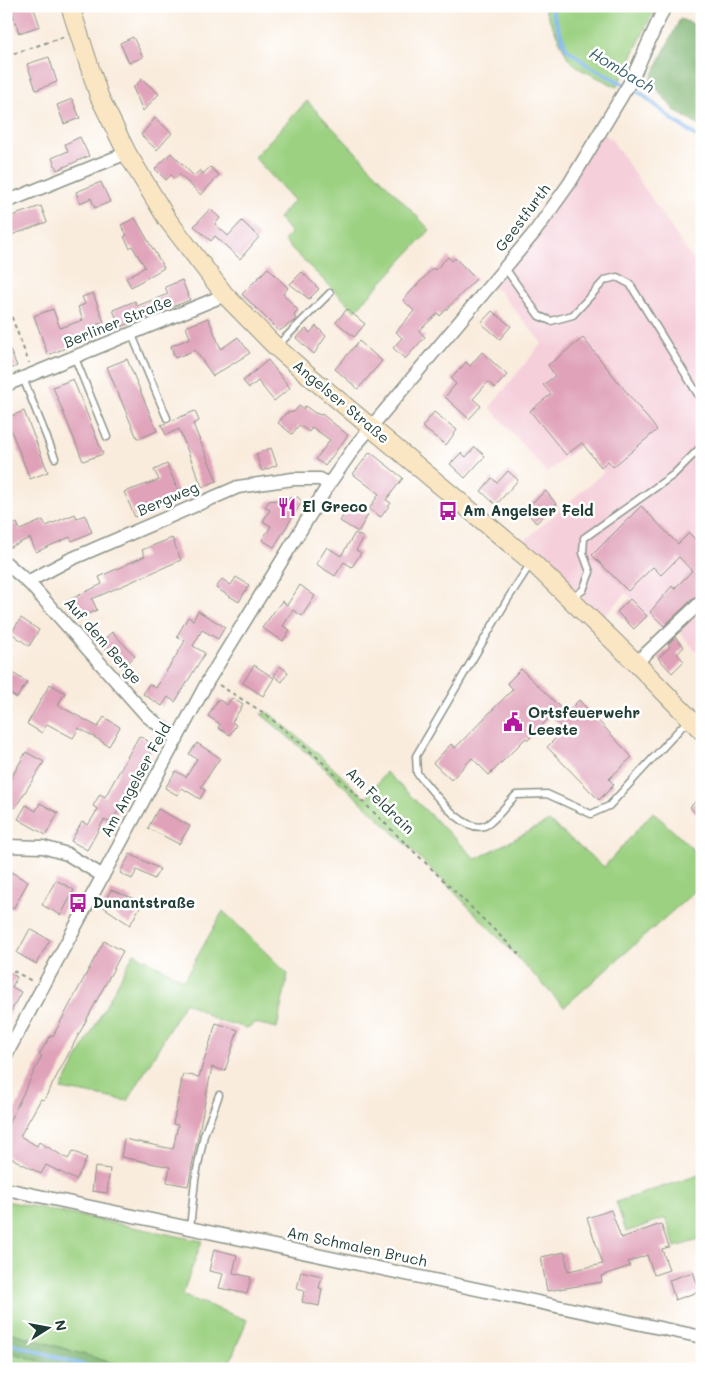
<svg xmlns="http://www.w3.org/2000/svg" width="708" height="1375" viewBox="0 0 708 1375" font-family="Mali,sans-serif">
  <rect width="100%" height="100%" fill="#fff"/>
  <filter id="ink" filterUnits="userSpaceOnUse"><feTurbulence type="fractalNoise" baseFrequency=".02" numOctaves="2"/><feDisplacementMap in="SourceGraphic" scale="10" xChannelSelector="R" yChannelSelector="G"/><feConvolveMatrix kernelMatrix="1 2 1 2 8 2 1 2 1" color-interpolation-filters="sRGB"/></filter>
  <filter id="wash" filterUnits="userSpaceOnUse"><feTurbulence type="fractalNoise" baseFrequency=".0096" numOctaves="4" result="noise"/><feDisplacementMap in="SourceGraphic" scale="20" xChannelSelector="R" yChannelSelector="G"/><feGaussianBlur stdDeviation="1.12" result="paint"/><feColorMatrix in="noise" values="0 0 0 0 0 0 0 0 0 0 0 0 0 0 0 0 0 1.4 0 .05"/><feComposite in="paint" operator="in"/></filter>
  <g filter="url(#wash)">
    <rect width="100%" height="100%" fill="#f9ecdd"/>
    <path fill="#f5cfda" d="M593,127L611,139L702,273V646L696,651L674,626L666,633L626,593L603,618L524,541L604,472L581,444L547,473L490,407L542,343L499,291L482,284L531,224Z"/>
    <path fill="#9cd182" stroke="#5e875b" d="M543,6H656L617,87L580,69L568,58Z
      M307,101L430,230L355,311L284,241L291,233L279,218L294,200L254,157Z
      M269,713L316,752L366,799L386,772L476,859L549,821L604,867L653,812L702,858V885L564,1007C469,905 369,803 261,714Z
      M223,911L288,974L277,1028L255,1023L247,1028L217,1020L185,1002L128,1101L61,1089L134,953L184,980Z
      M702,1174V1251L699,1240L675,1247L666,1218L626,1232L616,1202Z
      M6,1201L202,1241L182,1295L247,1320L227,1369H132L6,1331Z
      M6,1351L66,1369H6Z"/>
    <path fill="#7db370" stroke="#4e7852" d="M680,19L702,27V128L674,110L650,80Z
      M6,1331L132,1369H66L6,1351Z"/>
    <g fill="none" stroke-linecap="round" stroke-linejoin="round">
      <path stroke="#7db5ed" stroke-width="4" d="M550,6L566,48L586,64L642,94L673,120L702,140
        M6,1342L97,1369"/>
    </g>
    <g id="blocks">
      <path fill="#e0a2b9" d="M10,6H33L40,26L19,33Z
        M133,37L143,57L129,63L120,43Z
        M49,57L57,82L36,90L27,64Z
        M142,79L159,94L143,111L133,88Z
        M72,99L80,118L64,124L57,105Z
        M155,118L172,133L157,150L141,135Z
        M80,137L89,156L57,170L52,158L68,151L65,144Z
        M171,153L194,176L200,170L203,174L210,167L219,175L201,195L179,174L175,179L171,175L166,180L155,169Z
        M101,182L110,202L95,208L91,198L80,203L76,192Z
        M41,206L47,222L6,237V218Z
        M210,209L220,218L215,224L228,236L242,221L259,237L240,259L215,236L211,241L194,226Z
        M135,218L164,268L131,287L126,278L145,267L132,246L130,248L124,237L127,235L121,225Z
        M448,257L452,261L455,258L476,279L440,316L438,313L419,331L425,337L405,359L393,348L402,338L396,332L414,311L403,300L433,268L435,270Z
        M268,268L288,288L283,294L298,310L294,314L296,320L279,331L242,294Z
        M302,272L319,289L309,299L290,284Z
        M182,280L190,300L120,327L113,310L135,301L137,306L168,294L165,287Z
        M93,293L104,322L90,327L94,337L48,355L34,316L53,309L60,328L83,320L78,307L85,304L82,297Z
        M347,309L365,324L354,337L336,322Z
        M492,311L511,326L500,339L481,323Z
        M208,318L221,349L238,337L250,353L213,376L195,350L175,358L171,346L190,338L186,327Z
        M316,326L326,336L314,354L296,338L306,329L310,333Z
        M583,338L657,430L613,467L608,461L601,467L582,443L566,455L530,411L551,394L543,385L555,376L548,365Z
        M6,341L17,366L6,371Z
        M359,341L382,361L358,389L335,369Z
        M482,352L507,375L495,388L488,382L473,399L481,406L469,419L445,397L456,384L451,379L466,362L470,366Z
        M127,359L157,431L141,438H137L107,367Z
        M268,360L290,388L274,401L258,381L249,388L243,381Z
        M73,379L103,454L83,461L53,387Z
        M299,406L303,409L305,406L315,413L321,415L322,414L348,435L325,466L316,459L330,440L312,427L309,432L299,425L292,434L278,423L286,413L294,412Z
        M24,411L48,472L30,479L6,418Z
        M195,411L199,421L193,424L217,481L202,487L179,429L166,435L161,425Z
        M434,412L457,430L446,445L422,427Z
        M475,447L485,456L465,478L450,464L461,453L466,457Z
        M271,448L277,465L262,471L256,454Z
        M370,452L403,478L386,500L391,503L381,517L369,509L379,494L353,474Z
        M167,464L179,493L149,506L151,510L135,517L124,492L159,480L154,470Z
        M508,471L518,480L496,505L481,491L492,478L497,483Z
        M546,491L557,505L536,523L524,509Z
        M298,497L302,502L274,547L262,540L271,526L263,521L270,510L265,507L269,501Z
        M350,504L368,515L358,532L340,521Z
        M641,506L678,544L689,533L702,546V590L664,626L650,612L672,586L674,589L692,571L679,557L661,575L653,567L628,591L592,555Z
        M75,514L77,518L85,515L92,532L72,541L70,537L36,552L30,538L6,549V528L17,523L20,530L43,520L46,526Z
        M355,533L364,538L356,550L361,553L352,567L344,562L335,576L316,564L327,547L341,556Z
        M172,538L181,560L92,599L97,610L80,618L75,607L70,609L67,601L102,584L99,577L145,556L142,550Z
        M236,577L249,585L239,602L216,588L222,579L231,585Z
        M300,585L315,596L302,616L293,610L283,626L290,630L283,641L262,628L282,601L287,605Z
        M630,599L647,616L634,629L617,612Z
        M198,611L225,627L218,639L202,630L193,646L205,653L175,702L168,697L162,706L143,694L149,684L156,688L185,641L177,636L188,617L193,620Z
        M21,618L39,630L29,646L11,633Z
        M112,632L135,656L123,667L100,643Z
        M675,637L684,647L677,654L684,661L672,673L658,658L670,647L668,644Z
        M254,665L274,678L263,696L243,683Z
        M280,666L288,672L282,682L274,676Z
        M521,669L566,713L579,700L632,757L609,779L614,785L599,800L547,747L564,730L551,716L528,740L526,738L489,775L472,758L451,780L433,763L451,744L455,748L513,689L507,683Z
        M11,672L27,682L17,698L6,691V679Z
        M50,684L65,693L58,705L98,727L104,717L120,727L109,746L79,728L73,738L47,724L42,733L27,724Z
        M232,698L243,705L232,722L236,725L230,735L218,728L220,724L208,716L218,699L227,705Z
        M139,736L155,745L111,823L104,820L87,850L71,841L82,822L88,825L98,809L93,806L100,794L105,797Z
        M197,743L220,758L201,787L205,790L200,799L182,788L177,795L165,788L176,771L186,777L197,759L189,754Z
        M26,752L44,762L15,808L6,804V787Z
        M702,795V820L690,807Z
        M40,803L58,813L46,835L18,819L26,805L36,811Z
        M158,809L190,826L179,844L148,828Z
        M130,854L160,869L154,879L137,870L132,879L120,873Z
        M11,872L28,882L13,909L6,905V881Z
        M56,880L74,890L61,915L42,905Z
        M111,890L133,898L130,902L140,907L130,925L102,906Z
        M30,929L50,940L36,964L17,953Z
        M104,941L123,951L44,1100L41,1099L20,1136L37,1146L39,1142L68,1159L73,1151L87,1158L76,1180L46,1165L41,1174L6,1155V1128L42,1056L39,1055L51,1035L53,1036Z
        M6,971L17,977L12,987L21,992L6,1021Z
        M216,1023L238,1030L225,1071L212,1067L188,1186L167,1182L170,1167L121,1157L124,1139L173,1149L178,1125L173,1124L183,1074L199,1077Z
        M95,1167L110,1169L107,1193L92,1191Z
        M611,1210L621,1238L661,1224L669,1247L662,1249L669,1270L654,1275L647,1255L628,1262L630,1266L601,1276L602,1282L547,1291L541,1257L565,1252L568,1271L603,1264L587,1218Z
        M214,1249L237,1255L233,1273L251,1277L247,1294L219,1288L223,1274L209,1271Z
        M301,1271L322,1276L319,1288L322,1289L319,1306L302,1302L304,1291L297,1289Z
        M693,1272L700,1291L675,1300L669,1280Z"/>
    </g>
  </g>
  <g filter="url(#ink)">
    <use href="#blocks" fill-opacity="0" stroke="#8c9488" stroke-width="1"/>
    <g fill="none" stroke-linecap="round" stroke-linejoin="round">
      <g stroke="#8c9488" stroke-width="9">
        <path id="lane" d="M505,268L539,316L551,321L573,315L605,280L617,277L630,284L702,401
          M132,335L167,418
          M277,346L330,293
          M75,358L107,437
          M23,378L55,458
          M531,563L509,597L416,756L417,773C431,789 466,839 488,824C498,817 507,804 516,795L547,794L591,814L609,806L689,719
          M571,599L583,590L590,572L583,553L584,538L673,475L702,446
          M190,1228L195,1180L204,1135L219,1095"/>
      </g>
      <g stroke="#8c9488" stroke-width="15">
        <path id="street" d="M6,202L127,153
          M6,385L225,295
          M6,563L30,584L147,716L177,739
          M30,584L31,580L69,560L238,487L293,479H320L329,484
          M636,663L702,601
          M6,846L43,847L67,854L103,876
          M6,1055L209,679L329,484L356,445L534,233L569,184L632,79L665,6
          M6,1189L702,1337"/>
      </g>
      <g stroke="#8c9488" stroke-width="20">
        <path id="secondary" d="M70,6L99,96L127,153L167,219L225,295L276,347L319,384L532,562L636,663L702,731"/>
      </g>
      <path stroke="#8c9488" stroke-width="2" stroke-dasharray="4 4" stroke-linecap="butt" d="M6,56L64,37
        M6,302L29,363
        M219,685L264,713L316,756L522,957
        M6,967L32,981"/>
      <use href="#lane" stroke="#fff" stroke-width="6"/>
      <use href="#street" stroke="#fff" stroke-width="12"/>
      <use href="#secondary" stroke="#fbe6c4" stroke-width="18"/>
    </g>
  </g>
  <defs>
    <g id="restaurant-bare" transform="scale(1.5)"><path d="M-5-6h1v4h1v-4h1v4h1v-4h1v5L-1.5 .5V6h-2V.5L-5-1ZM5-6V6H3V1.5H1.5Q1.5-4 5-6Z" fill="#b5179e" stroke="#fff" stroke-width="2.5" paint-order="stroke"/></g>
    <g id="bus-bare" transform="scale(1.5)"><path d="M-5-6H5V4H4V6H2V4H-2V6H-4V4H-5ZM-3.5-4V0h7V-4ZM-3.5 1.2v1.5H-2V1.2ZM2 1.2v1.5H3.5V1.2Z" fill="#b5179e" stroke="#fff" stroke-width="2.5" paint-order="stroke"/></g>
    <g id="civic-bare" transform="scale(1.5)"><path d="M-.6-6.5H3V-4.5H.6V-3L4-1V1h2V6H-6V1h2V-1L-.6-3ZM-1.2 2.5V6h2.4V2.5Z" fill="#b5179e" stroke="#fff" stroke-width="2.5" paint-order="stroke"/></g>
  </defs>
  <g fill-rule="evenodd">
    <use href="#restaurant-bare" x="287" y="507"/>
    <use href="#bus-bare" x="448" y="511"/>
    <use href="#civic-bare" x="513" y="722"/>
    <use href="#bus-bare" x="78" y="903"/>
  </g>
  <g text-anchor="middle" stroke-width="5" stroke-linejoin="round" paint-order="stroke">
    <g font-size="15" fill="#1f3d34" stroke="#fff">
      <text transform="translate(523 218) rotate(-53)" y="5">Geestfurth</text>
      <text transform="translate(118 322) rotate(-22)" y="5">Berliner Straße</text>
      <text transform="translate(341 402) rotate(40)" y="5">Angelser Straße</text>
      <text transform="translate(168 499) rotate(-23)" y="5">Bergweg</text>
      <text transform="translate(103 641) rotate(49)" y="5">Auf dem Berge</text>
      <text transform="translate(136 780) rotate(-61)" y="5">Am Angelser Feld</text>
      <text transform="translate(380 801) rotate(44)" y="5">Am Feldrain</text>
      <text transform="translate(357 1247) rotate(12)" y="5">Am Schmalen Bruch</text>
    </g>
    <g font-size="15" font-weight="bold" fill="#1f3d34" stroke="#fff" text-anchor="start">
      <text x="302" y="512">El Greco</text>
      <text x="463" y="516">Am Angelser Feld</text>
      <text x="528" y="718">Ortsfeuerwehr<tspan x="528" dy="17">Leeste</tspan></text>
      <text x="93" y="908">Dunantstraße</text>
    </g>
    <g font-size="16" font-style="italic" fill="#3b616c" stroke="#fff">
      <text transform="translate(622 70) rotate(31)" y="6">Hombach</text>
    </g>
  </g>
  <rect width="708" height="1375" fill="none" stroke="#fff" stroke-width="25"/>
  <g transform="translate(48 1328) rotate(79)" stroke="#ffffff" stroke-width="4" paint-order="stroke">
  <path d="M0-4L9 19L0 12L-9 19Z" fill="#1f3d34"/>
  <text y="-8" font-size="14" font-weight="bold" text-anchor="middle" fill="#1f3d34">N</text>
  </g>
</svg>
